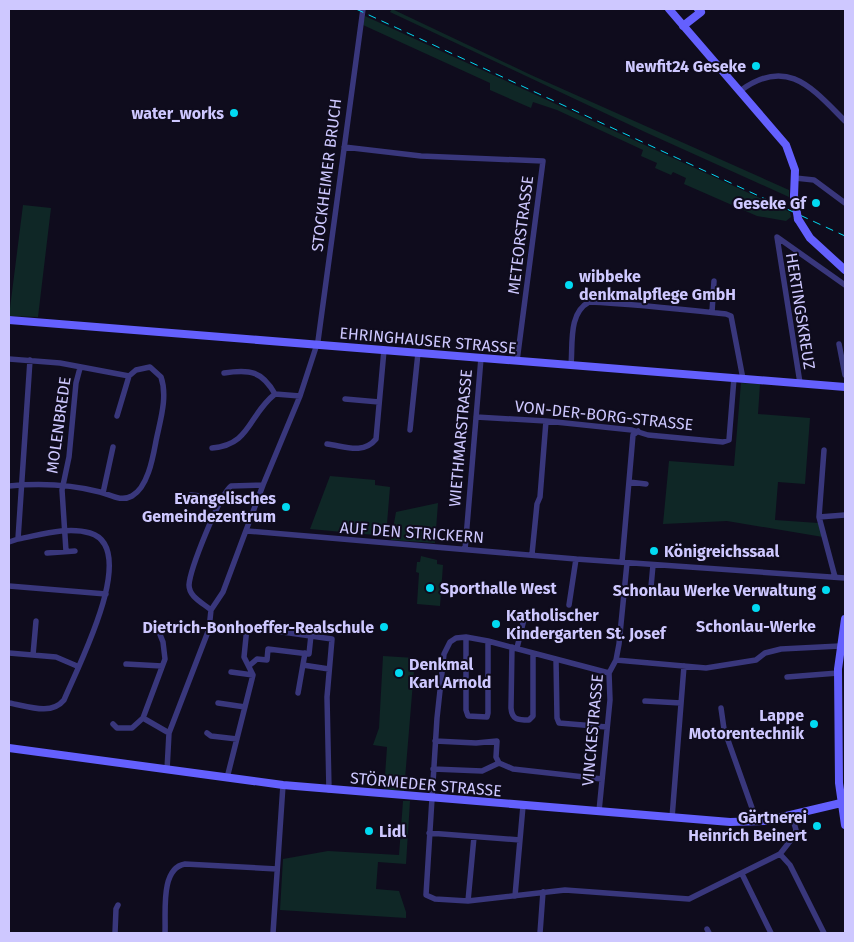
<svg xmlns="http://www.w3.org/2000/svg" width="854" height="942" viewBox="0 0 854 942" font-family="'Fira Sans',sans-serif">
  <rect width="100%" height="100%" fill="#0f0c1d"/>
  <path fill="#0f2726" d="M392,9L531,75L789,190V197L645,132L390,12Z
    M365,16L790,212L791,217L786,221L757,216L684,184L686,178L673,172L671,175L655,168L657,163L641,156L643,150L557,110L533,102L531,108L490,90V83L363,25Z
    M23,205L51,208L38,317L9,316Z
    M741,383L760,384L758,414L810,418L805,484L778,482L775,520L818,523L823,537L727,521L663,524L669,461L734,466Z
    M330,476L375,480V485L390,487L386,536L310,529Z
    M438,503L435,543L391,540L396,512Z
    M421,556L437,560V564L443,565L440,606L417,604L419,573L416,572L417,562H420Z
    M383,656L415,658L404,791L384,790L387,747L373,745L379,728Z
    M403,801H410L406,864L378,862L376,889L399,891L406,912V918L280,910L283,859L328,851L399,855Z"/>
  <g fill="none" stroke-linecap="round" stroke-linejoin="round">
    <path stroke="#39377c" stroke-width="5.5" d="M740,91C787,56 812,88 845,121
      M344,147L421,156L543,161L517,361
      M795,178L814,180L845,203
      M712,312L714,281
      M839,344L845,375
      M9,359L60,363L129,376L136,370L150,367L161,377C168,397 160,421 156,441C153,457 148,487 132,496C121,502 111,495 100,492C69,484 40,483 9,486
      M571,365C573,345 568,313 589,302C635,304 680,309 726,314L731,316L743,379
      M224,373C250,369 262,371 275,394L300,396
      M800,383L777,237L845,285
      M345,399L379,402
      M117,416L129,376
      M476,417L546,421L632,430L648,435L723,442L729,440L734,378
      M410,430L418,353
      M327,444C344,446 363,455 376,439L384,350
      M212,448C251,445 248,415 275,394
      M824,450L819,517L835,577
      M629,482L646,484
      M103,493L113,447
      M191,495L221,498
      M819,517L845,515
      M247,531L576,559L845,578
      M9,542L18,539
      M465,550L481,358
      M66,551L62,490L69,457L76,383L80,368
      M47,553L75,551
      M532,554L537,504L540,497L546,421
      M622,562L633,435L638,431
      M9,586L106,594
      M651,587L653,565
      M569,605L576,559
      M211,610C203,603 189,597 189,585C190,569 219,496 231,486L263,485
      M153,626L157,627L163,642L165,659L143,718L169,733
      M466,637V710L468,716L487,717L488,713V641
      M512,647L511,708C512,720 518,720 529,720L533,716V653
      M517,648L524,619
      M9,653L56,657L77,666
      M33,655L36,621
      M556,659L557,718L559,723L607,727
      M616,660L706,668L756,660L765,653L781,649L840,646
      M126,664L162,666
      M250,665L257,659L267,660L268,649L309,654L311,635
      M303,665L329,669
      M231,672L253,675
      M609,673L488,641L466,637L456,638L450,642L444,654L437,718L426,895L435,899L468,901L565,890L689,899L780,854L794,836L796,830L792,816
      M787,677L838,673
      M298,693L305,653
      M645,701L681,703
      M9,703C27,706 51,716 64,700C76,670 141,548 90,533C67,526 40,535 18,539L30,360
      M218,703L245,707
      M721,708L724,729L757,822
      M113,724L117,728H132L143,718
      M207,733L211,736L237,739
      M435,741L476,743L497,741L496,757L499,763
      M499,763L513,769L602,779
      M433,769L482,771L499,763
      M167,770L169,733L209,629L211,610L223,592L263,485L300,396L318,341L363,9
      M227,778L253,675L244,657L247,627L332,639L327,697L329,790
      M599,811L610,700L609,673L616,660L619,644L627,563
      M672,818L684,666
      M429,833L520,840
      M780,854L790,865L824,933
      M742,874L771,933
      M515,896L523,806
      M468,901L474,837
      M707,929L709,933
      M115,933L116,909L118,905
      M165,933C166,913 160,868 185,864L277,869
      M273,933L283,785
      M540,933L543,892"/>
    <path stroke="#6460fe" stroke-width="8" d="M669,9L786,145L795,170L794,196
      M683,26L701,12L698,9
      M798,219L810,238L845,270
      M9,320L845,387
      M845,619L838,669L839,783L845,825
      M9,748L283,785L730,822L765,821L841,803"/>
    <path stroke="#01daf2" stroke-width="1" stroke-dasharray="8 6" stroke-linecap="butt" d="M356,9L845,236"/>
    <path stroke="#6460fe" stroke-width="8" d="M794,196L798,219"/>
  </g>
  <g fill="#01daf2" stroke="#0f0c1d" stroke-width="2">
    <circle cx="756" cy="66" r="5"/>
    <circle cx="234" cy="113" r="5"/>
    <circle cx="816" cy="203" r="5"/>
    <circle cx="569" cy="285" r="5"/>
    <circle cx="286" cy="507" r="5"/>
    <circle cx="654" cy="551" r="5"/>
    <circle cx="430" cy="588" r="5"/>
    <circle cx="826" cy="590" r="5"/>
    <circle cx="756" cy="608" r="5"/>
    <circle cx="496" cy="624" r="5"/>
    <circle cx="384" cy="627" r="5"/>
    <circle cx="399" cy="673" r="5"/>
    <circle cx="814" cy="724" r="5"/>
    <circle cx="817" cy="826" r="5"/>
    <circle cx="369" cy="831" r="5"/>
  </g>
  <g text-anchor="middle" stroke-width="4" stroke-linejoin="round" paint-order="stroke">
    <g font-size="16" font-weight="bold" fill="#cec8ff" stroke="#0f0c1d" text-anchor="end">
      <text x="746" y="72">Newfit24 Geseke</text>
      <text x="224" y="119">water_works</text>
      <text x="806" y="209">Geseke Gf</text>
      <text x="579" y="282" text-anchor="start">wibbeke<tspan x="579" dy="18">denkmalpflege GmbH</tspan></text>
      <text x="276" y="504">Evangelisches<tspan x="276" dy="18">Gemeindezentrum</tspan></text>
      <text x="664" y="557" text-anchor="start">Königreichssaal</text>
      <text x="440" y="594" text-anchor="start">Sporthalle West</text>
      <text x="816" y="596">Schonlau Werke Verwaltung</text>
      <text x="506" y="621" text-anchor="start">Katholischer<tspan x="506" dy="18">Kindergarten St. Josef</tspan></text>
      <text x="756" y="632" text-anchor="middle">Schonlau-Werke</text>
      <text x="374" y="633">Dietrich-Bonhoeffer-Realschule</text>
      <text x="409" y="670" text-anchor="start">Denkmal<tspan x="409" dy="18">Karl Arnold</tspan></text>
      <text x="804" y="721">Lappe<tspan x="804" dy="18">Motorentechnik</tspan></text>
      <text x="807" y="823">Gärtnerei<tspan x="807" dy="18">Heinrich Beinert</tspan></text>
      <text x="379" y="837" text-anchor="start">Lidl</text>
    </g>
    <g font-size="16" fill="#cec8ff" stroke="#0f0c1d">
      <text transform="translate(326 175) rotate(-83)" y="6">STOCKHEIMER BRUCH</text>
      <text transform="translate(520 235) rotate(-83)" y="6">METEORSTRASSE</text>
      <text transform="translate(801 311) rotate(81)" y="6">HERTINGSKREUZ</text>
      <text transform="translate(428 340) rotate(5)" y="6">EHRINGHAUSER STRASSE</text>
      <text transform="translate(604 415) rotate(6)" y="6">VON-DER-BORG-STRASSE</text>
      <text transform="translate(58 425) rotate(-82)" y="6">MOLENBREDE</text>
      <text transform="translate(460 438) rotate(-85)" y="6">WIETHMARSTRASSE</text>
      <text transform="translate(412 532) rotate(4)" y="6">AUF DEN STRICKERN</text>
      <text transform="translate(592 730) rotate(-85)" y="6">VINCKESTRASSE</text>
      <text transform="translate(426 784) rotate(5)" y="6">STÖRMEDER STRASSE</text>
    </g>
  </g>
  <rect width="854" height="942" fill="none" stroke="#cec8ff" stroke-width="20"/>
</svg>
